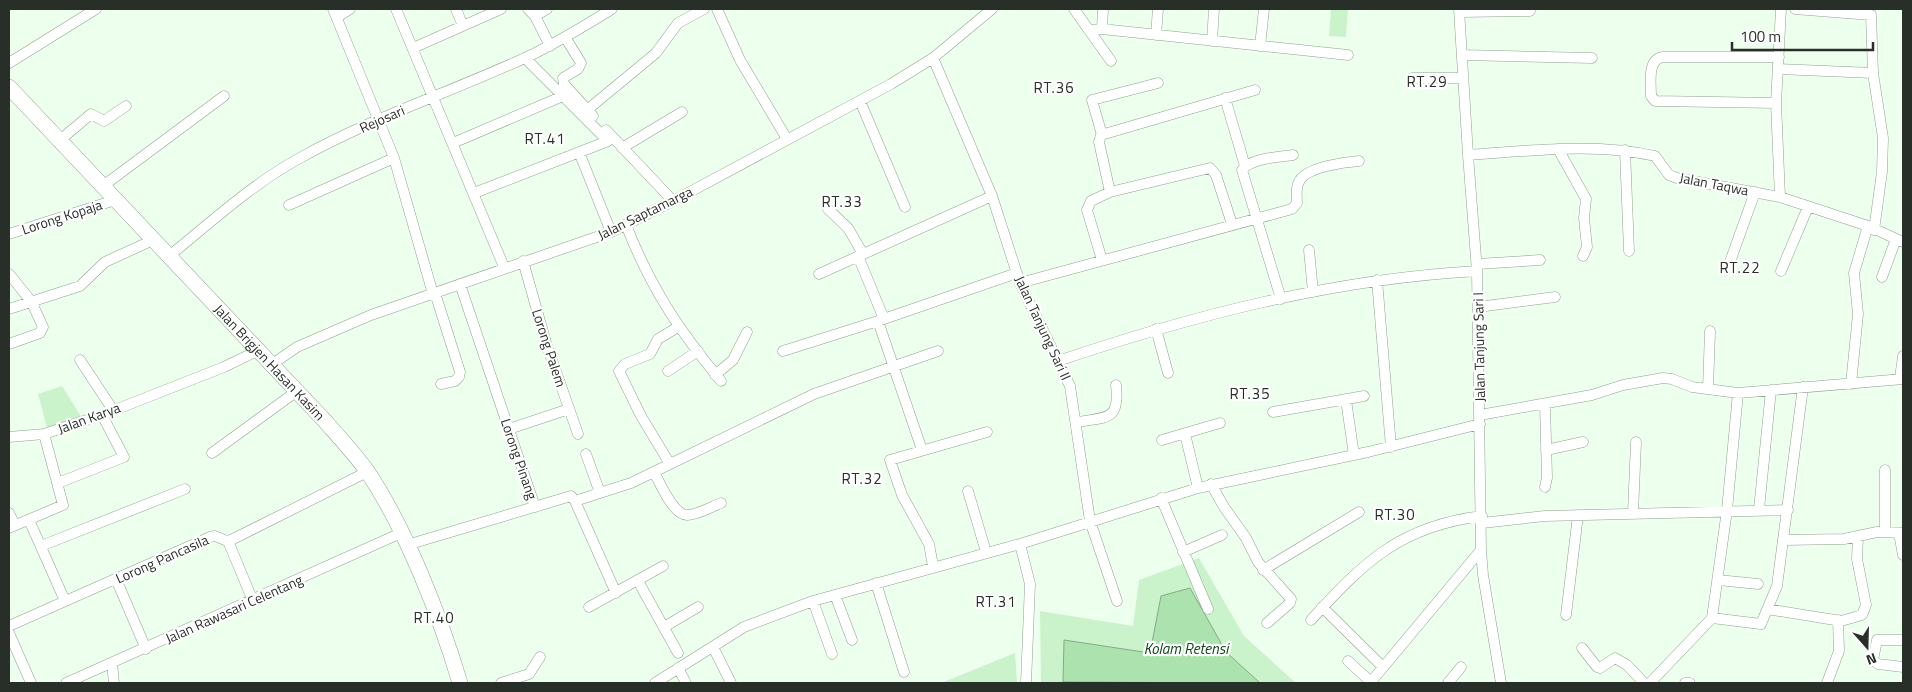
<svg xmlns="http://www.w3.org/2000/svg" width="1912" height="692" viewBox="0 0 1912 692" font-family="'Titillium Web',sans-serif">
  <rect width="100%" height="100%" fill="#edffed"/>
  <path fill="#caf3cc" d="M1331,9H1348L1346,37L1329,36Z
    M62,386L82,418L47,428L38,394Z
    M1199,558L1244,636L1296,683H1041L1040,611L1133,626L1139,580Z
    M1015,653L1017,683H940H941Z"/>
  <path fill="#abe2ad" stroke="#84ac85" d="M1190,588L1226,652L1260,683L1063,682L1064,640L1150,653L1161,596Z"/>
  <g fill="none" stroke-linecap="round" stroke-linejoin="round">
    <g stroke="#90a091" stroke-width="11">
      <path id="street" d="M333,9L394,158L433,294
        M396,9L504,267
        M456,9L463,26
        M528,9L535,16L547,9
        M717,9L740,60L787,139
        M1074,9L1111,61
        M1459,9L1468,155L1477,271L1481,550L1483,575L1501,683
        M1795,9L1871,15L1873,73L1883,138L1882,172L1874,230
        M1460,12L1530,11
        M535,16L550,46
        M337,17L350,9
        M1102,29L1103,9
        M1090,30L1102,29L1348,55
        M1156,35L1158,9
        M565,37L581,63L578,69L563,78L564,84L593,116
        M1212,41L1214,9
        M1260,46L1264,9
        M413,48L501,9
        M1462,55L1592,58
        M933,58L992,196L1020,283L1070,386L1090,521L1117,601
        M9,63L96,9
        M1778,69L1873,73
        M1412,78H1463
        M1225,98L1245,166
        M860,101L905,207
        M1776,103L1655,101L1651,96C1651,83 1647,59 1663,57H1779
        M587,110L656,53L678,23L704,9
        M606,130L673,201
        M1102,135L1092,100L1158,83
        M60,140L91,114L104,121L126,106
        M453,143L563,96
        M622,148L682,112
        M1558,149L1586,199L1584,218L1587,247L1583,256
        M1625,150L1629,251
        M579,152L611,232
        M1468,155C1530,151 1594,142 1655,156L1669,175L1677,178L1780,197L1868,226L1903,242
        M103,186L224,96
        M1110,192L1099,142L1101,135L1255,90
        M474,193L608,141L525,58
        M1780,197L1776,103L1781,9
        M289,205L394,158
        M828,209L848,228L863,254
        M626,225C651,288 678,329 721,381
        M9,234L115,200
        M1309,250L1313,292
        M858,256L884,319
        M168,257C210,223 251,185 298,159C371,118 451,92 527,57C557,43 584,26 612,9
        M1731,259L1755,192
        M1102,260L1087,210L1091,201L1110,192L1210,168L1216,175L1232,224
        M523,261L547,346L578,434
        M1477,264L1540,260
        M1781,271L1808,207
        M9,274L31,301L43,327L40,333L9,344
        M819,274L992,196
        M1882,277L1896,239
        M1377,280L1391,447
        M1020,283L1292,209L1297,203C1297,196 1295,187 1300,180C1308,167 1345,162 1359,161
        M460,284L535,507
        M435,293L460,372L459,377L455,381L441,384
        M1281,299L1242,170C1251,158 1279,157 1293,155
        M1478,307L1555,297
        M9,309L80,286L105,262L153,240
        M878,321L922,450
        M1156,329L1168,373
        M783,351L878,321L1017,273
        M80,360L113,410
        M1058,361C1194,315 1334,279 1477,271
        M271,365L297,347L371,315L611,232L673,201L891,84L933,58L992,9
        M668,371L698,351
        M715,375L733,360L747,332
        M1900,378L1903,356
        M1851,384L1858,314L1854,273L1868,226
        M1708,389L1710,331
        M1346,400L1354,455
        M1545,404L1547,478L1545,487
        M1273,412L1364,396
        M1480,415L1592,395L1623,385L1663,378L1672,379L1692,387L1738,393L1903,379
        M1077,422C1107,417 1120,421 1116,385
        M509,429L569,409
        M1185,434L1198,488
        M9,437L44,434
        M1162,440L1220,423
        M1546,450L1583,442
        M212,453L297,391
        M586,454L600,493
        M670,464L641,416L619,371L625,364L650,354L658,339L678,327
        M1885,470V532
        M654,472C660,483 673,515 687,515C697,515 711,507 721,503
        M58,483L124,457L102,415
        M1211,484L1224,507L1246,538L1258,562L1291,599L1290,603L1267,623
        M968,491L986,552
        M1161,498L1208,609
        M575,501L631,483L814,394L938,351
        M1759,509L1771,390
        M9,513L15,525
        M1633,513L1636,442
        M29,520L65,601
        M1482,523L1545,516L1788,510
        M9,528L63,505L44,434L102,415L224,367L257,351
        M1899,533L1903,555
        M1784,540L1844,539L1877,532L1903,533
        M228,541L253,601
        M1020,544L1030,584L1026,683
        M407,545L571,496L575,501L616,593
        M41,546L185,489
        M1183,552L1222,535
        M933,566L929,544L902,495L890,460L987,432
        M1263,570L1359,512
        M116,579L146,649
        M1718,580L1758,584
        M638,581L678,653
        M876,583L904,672
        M835,595L852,640
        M813,601L832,654
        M589,607L663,566
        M1322,607L1383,667
        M1767,609L1841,621L1862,615L1866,605L1857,559L1858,536
        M1566,615L1578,515
        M1712,618L1761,624L1777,586L1803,387
        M1311,620C1364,562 1400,526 1482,516
        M9,626L210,537L215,536L227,541L233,539L367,472
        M664,627L698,607
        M9,633L31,683
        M1903,640H1877L1873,660L1878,664L1903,667
        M713,647L731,683
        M1582,648L1597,667L1600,668L1615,658L1627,665L1644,683
        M1348,661L1372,683
        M112,663L114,683
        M678,668L686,683
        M66,683L401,533
        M501,683L529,674L540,657
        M655,683L744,627L813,601L1020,544L1198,488L1368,452L1480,424
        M1370,683L1481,550
        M1448,683L1461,667
        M1650,683L1712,618L1727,510L1738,393
        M1685,683H1690
        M1827,683L1839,651L1838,620"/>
    </g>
    <g stroke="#90a091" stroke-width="16">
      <g id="secondary">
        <path id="s1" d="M9,87L325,421C339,437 354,453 367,471C406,529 440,616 460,683"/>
      </g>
    </g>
    <use href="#street" stroke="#fff" stroke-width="10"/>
    <use href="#secondary" stroke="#fff" stroke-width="15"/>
  </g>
  <g text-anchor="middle" stroke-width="4.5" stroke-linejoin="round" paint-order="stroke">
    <g font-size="14" fill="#282f28" stroke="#fff">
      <text transform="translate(382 119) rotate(-24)" y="5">Rejosari</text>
      <text transform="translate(1714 184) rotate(11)" y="5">Jalan Taqwa</text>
      <text transform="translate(645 213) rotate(-26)" y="5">Jalan Saptamarga</text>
      <text transform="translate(62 217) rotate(-18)" y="5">Lorong Kopaja</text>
      <text transform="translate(1043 328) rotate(65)" y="5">Jalan Tanjung Sari II</text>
      <text transform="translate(1479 347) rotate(-91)" y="5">Jalan Tanjung Sari I</text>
      <text transform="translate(549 348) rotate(72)" y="5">Lorong Palem</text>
      <text dy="5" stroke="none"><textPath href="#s1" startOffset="379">Jalan Brigjen Hasan Kasim</textPath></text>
      <text transform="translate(89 418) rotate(-20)" y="5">Jalan Karya</text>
      <text transform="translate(519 459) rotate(71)" y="5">Lorong Pinang</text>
      <text transform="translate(162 559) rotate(-24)" y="5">Lorong Pancasila</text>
      <text transform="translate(234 609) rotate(-24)" y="5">Jalan Rawasari Celentang</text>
    </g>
    <g font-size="15" letter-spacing="1" fill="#282f28" stroke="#fff">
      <text x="1427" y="87">RT.29</text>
      <text x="1054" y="93">RT.36</text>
      <text x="545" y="144">RT.41</text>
      <text x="842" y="207">RT.33</text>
      <text x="1740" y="273">RT.22</text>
      <text x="1250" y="399">RT.35</text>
      <text x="862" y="484">RT.32</text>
      <text x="1395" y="520">RT.30</text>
      <text x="996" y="607">RT.31</text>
      <text x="434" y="623">RT.40</text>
    </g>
    <g font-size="15" font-style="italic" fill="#0c4717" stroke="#fff">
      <text x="1186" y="654">Kolam Retensi</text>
    </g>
  </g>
  <rect width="1912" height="692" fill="none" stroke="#282f28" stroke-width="20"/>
  <g transform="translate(1867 647) rotate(160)" stroke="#ffffff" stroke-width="4" paint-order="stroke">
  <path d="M0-4L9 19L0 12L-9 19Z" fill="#282f28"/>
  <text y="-8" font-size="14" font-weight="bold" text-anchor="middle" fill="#282f28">N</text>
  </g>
  <path d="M1732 42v8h141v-8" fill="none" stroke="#282f28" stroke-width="2.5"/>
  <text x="1740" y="42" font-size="15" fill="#282f28" stroke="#ffffff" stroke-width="4" paint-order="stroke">100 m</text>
</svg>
